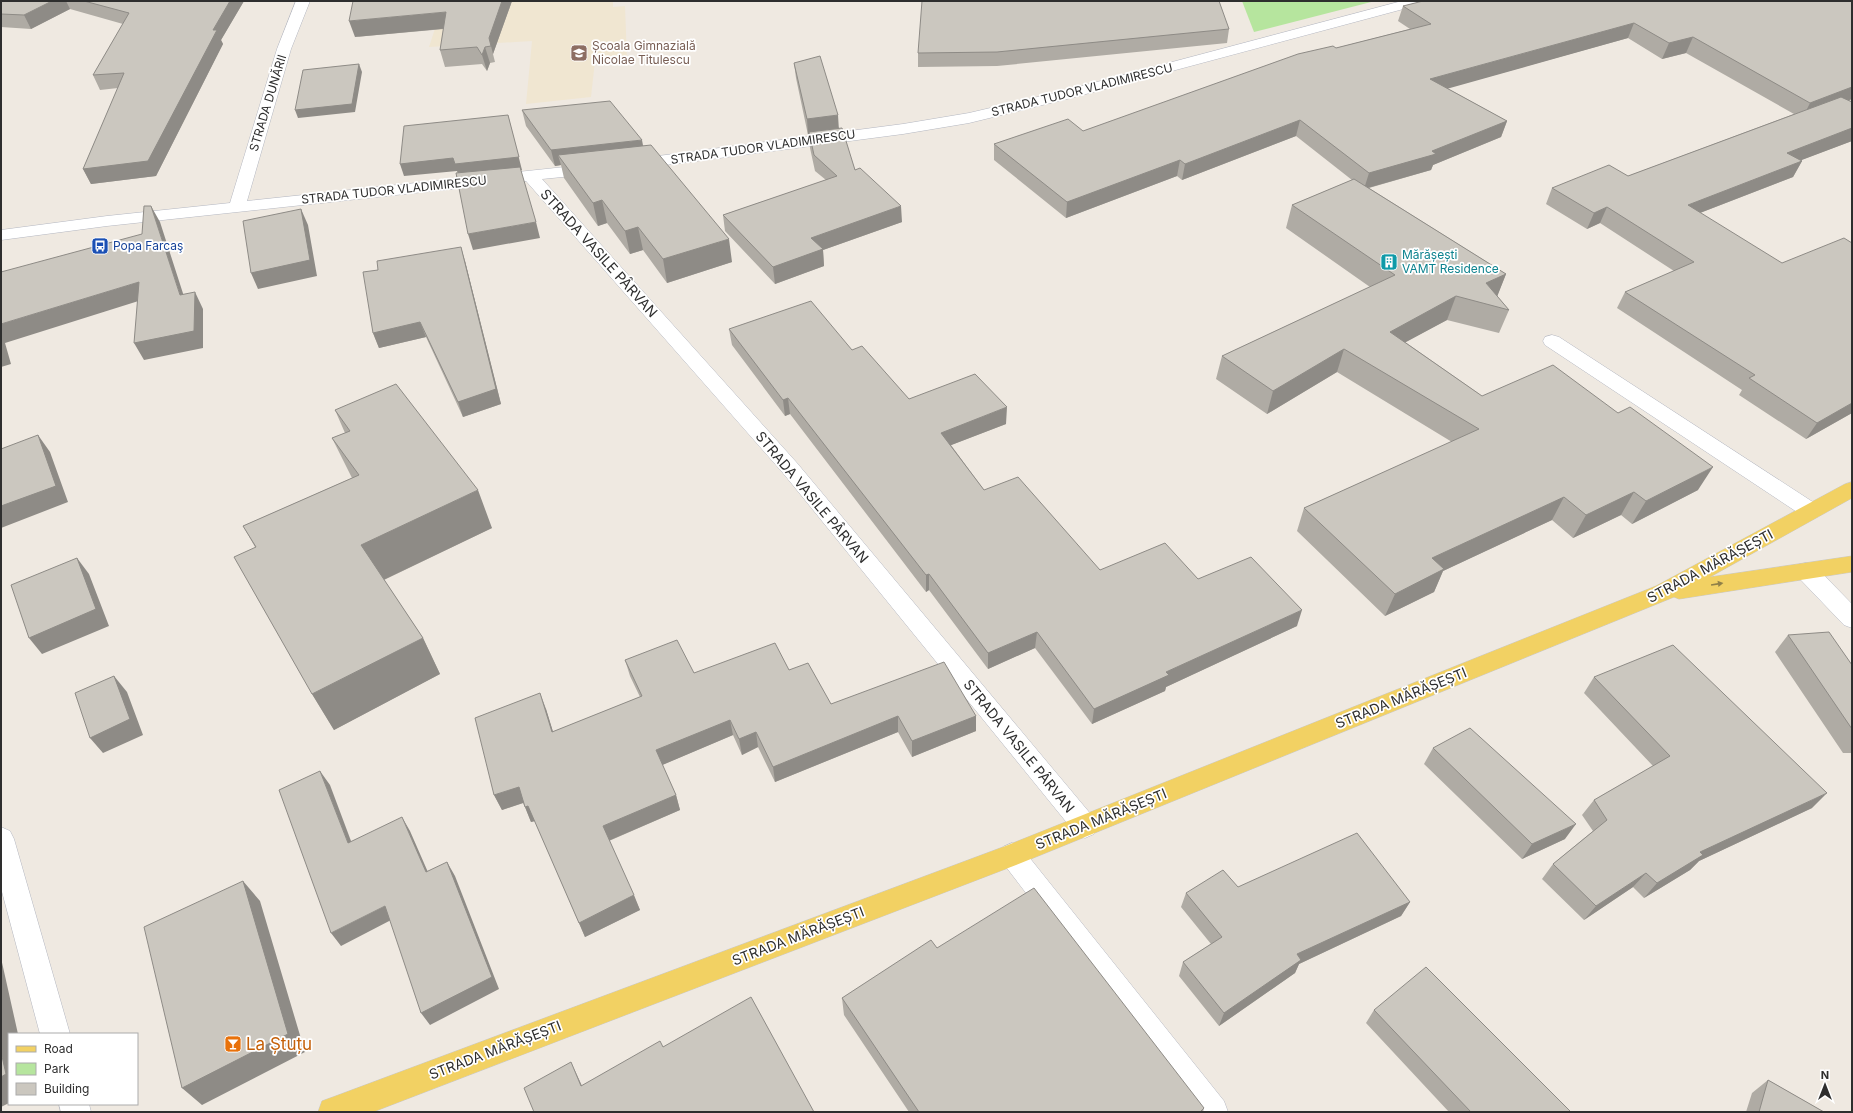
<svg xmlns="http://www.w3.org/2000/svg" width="1853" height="1113" viewBox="0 0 1853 1113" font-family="Inter,sans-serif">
  <rect width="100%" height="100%" fill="#efe9e1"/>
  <path fill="#f0e6d1" d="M444,1H613V7L625,6L627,59L595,61L591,97L526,104L532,41L429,47Z"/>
  <path fill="#b6e59e" d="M1242,1H1375L1254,32Z"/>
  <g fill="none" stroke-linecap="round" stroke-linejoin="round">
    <g stroke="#b4b7c1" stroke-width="1">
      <path id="minor" d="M296,1H310L291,49L247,201L593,164L599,166L601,169L599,172L593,174L542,179L797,463L1094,818L1098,826L1094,834L1085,838L1076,834L783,473L526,181L107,226L1,240V230L107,216L230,203L277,49Z
        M1402,1H1424L1422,4L1071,98L969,123L903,134L635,169L629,167L627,164L629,161L635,159L903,124L969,113L1063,91Z
        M1552,335L1559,337L1819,506L1822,511L1819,516L1811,519L1803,516L1545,345L1543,341L1545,337Z
        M1806,563L1814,565L1852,604V628L1844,625L1798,577L1795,571L1798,565Z
        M1,827L10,831L14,839L70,1034H40L1,888Z
        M1012,843L1021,847L1224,1101L1228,1112H1194L1003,863L999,855L1003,847Z
        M59,1104H89L91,1112H61Z"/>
    </g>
    <g stroke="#c9c9c9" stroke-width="1">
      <path id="major" d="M1852,482V498L1710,577L1852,556V572L1679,599L1674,597L1021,863L373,1112H318L322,1101L333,1097L1003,847L1656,586L1845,484Z"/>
    </g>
    <use href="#minor" fill="#fff" fill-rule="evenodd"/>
    <use href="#major" fill="#f2d163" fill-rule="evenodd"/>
  </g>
  <path fill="#afaba4" d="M1,1H244L221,40L223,44L156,176L91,184L83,169L118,88L100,90L93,75L123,24L70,9L31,29L1,27Z
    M512,1L493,54L495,62L490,63L487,71L482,64L445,67L440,50L444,29L355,37Z
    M1852,1V99L1849,100L1852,102V141L1801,160L1802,161L1793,177L1700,213L1852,413L1806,439L1739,395L1742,390L1617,308L1625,292L1674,271L1600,223L1587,229L1546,204L1552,188L1628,176L1794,114L1686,53L1662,59L1628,38L1447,88L1507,121L1501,137L1433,165L1431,170L1369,188L1506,274L1497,296L1509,310L1499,333L1447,320L1405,342L1482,396L1698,490L1632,524L1621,515L1573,538L1552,520L1443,571L1434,592L1385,616L1297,531L1304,508L1452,442L1337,372L1267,414L1216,379L1222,356L1370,287L1286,228L1292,205L1352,180L1296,136L1182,180L1177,176L1066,218L994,160V144L1083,131L1336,48L1410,29L1398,21L1403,6Z
    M1229,29L1227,43L997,66L918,67V53Z
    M794,63L839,128L855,170L902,222L823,250L824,266L775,284L725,231L723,215L826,180L815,171L810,148V135H808L796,78Z
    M522,110L644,146L732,262L667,283L643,250L630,254L607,223L598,226L564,178L561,165L555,166L526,126Z
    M465,261L501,404L463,417L426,337L379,348L373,333Z
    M729,329L852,350L909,399L1006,424L951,445L984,490L1100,570L1198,579L1297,626L1166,687L1165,691L1092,724L1035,648L988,669L929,590L926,592L790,414L785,416L732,345Z
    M335,410L492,528L384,580L423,638L440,674L334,730L312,694L255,547L243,526L352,478L332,438L345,433Z
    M1788,635L1852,665V753H1843L1775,652Z
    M625,660L694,673L789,670L831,704L976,716V731L912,757L898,732L775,782L758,747L742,755L733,735L662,765L676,795L680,810L609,841L640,910L585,937L535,821L531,822L525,807L523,803L502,810L494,795L546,709L553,732L640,697L630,676Z
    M1594,677L1812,808L1699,861L1690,870L1644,898L1633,887L1584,920L1542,879L1553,864L1593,831L1582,815L1594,800L1653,766L1584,693Z
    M1433,748L1565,839L1522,859L1424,764Z
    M1238,887L1410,902L1401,916L1299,964L1295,973L1219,1026L1179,976L1183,962L1211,944L1181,907L1186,893Z
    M937,948L1204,1108L1203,1112H909L844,1015L842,998Z
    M1374,1010L1571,1112H1449L1366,1023Z
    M1768,1080L1824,1112H1746L1752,1093Z"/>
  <path fill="#8e8b86" d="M52,1H66L70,9L31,29L24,15Z
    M230,1H244L221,40L223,44L156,176L91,184L83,169L213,30Z
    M502,1H512L493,54L489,38Z
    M446,12L451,28L355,37L349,21Z
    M1634,23L1628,38L1425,95L1430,79Z
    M1693,37L1686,53L1662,59L1669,43Z
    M485,47L490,63L487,71L482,55Z
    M359,64L362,72L355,112L298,118L295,110Z
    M1852,87V99L1802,119L1810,103Z
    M508,115L522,170L459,177L457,171L404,176L400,164Z
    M838,115L839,131L809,132L810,135H808L807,119Z
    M1300,120L1296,136L1182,180L1185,164Z
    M1507,121L1501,137L1433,165L1431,170L1364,189L1369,173L1432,151Z
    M1852,128V141L1778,169L1787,153Z
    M642,140L645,156L558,155L561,165L555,166L551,150Z
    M1180,160L1177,176L1066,218L1067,202Z
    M1802,161L1793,177L1679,221L1688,205Z
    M602,200L607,223L598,226L593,203Z
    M151,206L160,222L189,312L180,295Z
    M901,206L902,222L823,250L824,266L775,284L773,267L811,238Z
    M1607,207L1600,223L1587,229L1594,213Z
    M301,209L308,225L317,276L258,289L251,273Z
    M536,222L540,238L473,250L468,234Z
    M638,227L643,250L630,254L625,231Z
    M729,239L732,262L667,283L663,259Z
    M461,247L465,261L501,404L463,417L458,402Z
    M1506,274L1497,297L1486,283Z
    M139,282L148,298L5,343L11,364L1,367V324Z
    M195,292L203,309V348L144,360L134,343Z
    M1456,296L1447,320L1382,355L1390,332Z
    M420,322L426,337L379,348L373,333Z
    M1344,349L1337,372L1267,414L1273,391Z
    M788,398L790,414L785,416L783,400Z
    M1852,403V413L1806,439L1817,423Z
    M1007,407L1006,424L941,449V433Z
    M38,435L50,452L68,502L1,528V506Z
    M1713,467L1698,490L1632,524L1646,501Z
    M478,490L492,528L379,582L361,545Z
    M1634,492L1621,515L1573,538L1586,515Z
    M1564,497L1552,520L1443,571L1434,592L1385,616L1395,594L1432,558Z
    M77,558L89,574L109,626L42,654L29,638Z
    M929,574V590L926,592V575Z
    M1302,610L1297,626L1166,687L1165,691L1092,724L1094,709L1166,672Z
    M1037,632L1035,648L988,669V653Z
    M423,638L440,674L334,730L312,694Z
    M114,676L127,692L143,735L103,753L90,738Z
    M540,693L546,709L558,748L552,732Z
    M898,716V732L775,782L773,767Z
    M976,716V731L912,757V741Z
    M730,720L733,735L660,766L656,750Z
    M756,732L758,747L742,755L739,739Z
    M320,771L330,785L357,857L348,843Z
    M519,787L526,802L502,810L494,795Z
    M1827,793L1812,808L1699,861L1690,870L1644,898L1657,883L1700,852Z
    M676,795L680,810L608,841L603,826Z
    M528,806L535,821L531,822L525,807Z
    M402,817L410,831L434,886L426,872Z
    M1576,824L1565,839L1522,859L1532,844Z
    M447,862L455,876L499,989L430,1025L421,1013Z
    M1646,873L1633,887L1584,920L1596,906Z
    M243,881L260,901L305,1052L202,1105L182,1088Z
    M634,895L640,910L585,937L579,923Z
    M1410,902L1401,916L1299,964L1295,973L1219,1026L1224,1013L1297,954Z
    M385,906L393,919L341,946L331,933Z
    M1,958L18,1034H9V1103L1,1107Z
    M571,1062L577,1075L588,1099L581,1086Z"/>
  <path fill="#cbc7bf" stroke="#8e8b86" d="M1,1H52L24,15L1,14Z
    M84,1H230L213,30H217L148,161L83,169L124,73L93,75L129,13Z
    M353,1H502L489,38L491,46L485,47L482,55L477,47L440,50L446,12L349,21Z
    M922,1H1219L1229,29L997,52L918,53Z
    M1423,1H1852V46H1851L1852,47V87L1810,103L1693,37L1669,43L1634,23L1430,79L1507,121L1432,151L1436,154L1369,173L1300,120L1185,164L1180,160L1067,202L994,144L1068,119L1083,131L1298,54L1333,46L1336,48L1431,24L1403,6Z
    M820,56L838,115L807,119L794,63Z
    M359,64L352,104L295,110L303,70Z
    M1841,97L1852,102V128L1787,153L1802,161L1688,205L1782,263L1844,238L1852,243V403L1817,423L1749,378L1755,375L1625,292L1694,262L1607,207L1594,213L1552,188L1609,165L1628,176Z
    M610,101L642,140L551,150L522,110Z
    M508,115L519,157L455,164L453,158L400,164L404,126Z
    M842,128L855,170L860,168L901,206L811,238L823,249L773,267L723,215L837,176L814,155L809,132Z
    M651,145L729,239L663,259L638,227L625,231L602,200L593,203L558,155Z
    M520,167L536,222L468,234L456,173Z
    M1354,179L1506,274L1486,283L1509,310L1456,296L1390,332L1482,396L1553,365L1618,413L1630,407L1713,467L1646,501L1634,492L1586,515L1564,497L1432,558L1444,569L1395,594L1304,508L1479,429L1344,349L1273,391L1222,356L1395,275L1292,205Z
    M144,206H151L180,295L195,292L194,331L134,343L139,282L1,324V272L142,234Z
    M301,209L310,260L251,273L243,221Z
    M461,247L496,389L458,402L420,322L373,333L363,272L378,270L377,261Z
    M811,301L852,350L862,346L909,399L975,374L1007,407L941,433L984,490L1018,477L1100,570L1165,543L1198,579L1251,557L1302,610L1166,672L1169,675L1094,709L1037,632L988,653L929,574L926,575L788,398L783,400L729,329Z
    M396,384L478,490L361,545L423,638L312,694L234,557L256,547L243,526L359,475L332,438L350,431L335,410Z
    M38,435L56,486L1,506V449Z
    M77,558L96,609L29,638L11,585Z
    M1829,632L1852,665V729L1788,635Z
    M677,640L694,673L775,643L789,670L808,663L831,704L944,662L976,716L912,741L898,716L773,767L756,732L739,739L730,720L656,750L676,795L603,826L634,895L579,923L528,806L525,807L519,787L494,795L475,718L540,693L552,732L642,696L625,660Z
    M1673,645L1827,793L1700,852L1703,855L1657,883L1646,873L1596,906L1553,864L1607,820L1594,800L1670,756L1594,677Z
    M114,676L130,719L90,738L75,693Z
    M1470,728L1576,824L1532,844L1433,748Z
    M320,771L348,843L402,817L426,872L447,862L492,977L421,1013L385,906L331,933L279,790Z
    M1357,833L1410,902L1297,954L1301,960L1224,1013L1183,962L1222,937L1186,893L1223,870L1238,887Z
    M243,881L288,1034L182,1088L144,927Z
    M1034,888L1204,1108L1200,1112H919L842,998L931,940L937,948Z
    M1426,967L1571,1112H1471L1374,1010Z
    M751,997L814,1112H534L524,1088L571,1062L581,1086L660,1041L663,1047Z
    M1,1052L6,1074L1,1077Z
    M1768,1080L1824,1112H1759Z"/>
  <defs><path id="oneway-solid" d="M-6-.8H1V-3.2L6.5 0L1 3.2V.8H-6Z"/></defs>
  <use fill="#908048" href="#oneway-solid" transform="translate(1717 584) rotate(-9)"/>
  <defs>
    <g id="school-square" transform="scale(0.9)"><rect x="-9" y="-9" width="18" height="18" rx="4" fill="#8d6e63" stroke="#fff"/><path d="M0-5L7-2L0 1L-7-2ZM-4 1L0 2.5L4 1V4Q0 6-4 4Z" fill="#fff"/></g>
    <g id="bus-square" transform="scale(0.9)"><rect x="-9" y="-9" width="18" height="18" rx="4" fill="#1a4fb4" stroke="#fff"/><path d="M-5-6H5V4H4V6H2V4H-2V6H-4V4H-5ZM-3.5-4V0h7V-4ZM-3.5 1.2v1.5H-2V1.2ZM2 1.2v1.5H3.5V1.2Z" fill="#fff"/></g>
    <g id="building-square" transform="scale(0.9)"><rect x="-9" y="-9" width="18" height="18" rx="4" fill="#0f9aa8" stroke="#fff"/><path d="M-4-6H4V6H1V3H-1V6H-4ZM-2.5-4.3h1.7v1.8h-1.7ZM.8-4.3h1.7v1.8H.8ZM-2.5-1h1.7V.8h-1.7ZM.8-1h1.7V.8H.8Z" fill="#fff"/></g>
    <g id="bar-square" transform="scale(0.9)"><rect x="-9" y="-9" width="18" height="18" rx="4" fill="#e8710a" stroke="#fff"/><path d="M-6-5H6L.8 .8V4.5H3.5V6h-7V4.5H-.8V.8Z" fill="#fff"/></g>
  </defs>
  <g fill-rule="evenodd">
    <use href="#school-square" x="579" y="53"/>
    <use href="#bus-square" x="100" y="246"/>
    <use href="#building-square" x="1389" y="262"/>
    <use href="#bar-square" x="233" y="1044"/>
  </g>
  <g text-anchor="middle" stroke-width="3.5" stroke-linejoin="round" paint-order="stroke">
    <g font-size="12" fill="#785e54" stroke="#fff" text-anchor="start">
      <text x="592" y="50">Școala Gimnazială<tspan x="592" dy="14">Nicolae Titulescu</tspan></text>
    </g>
    <g font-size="12" fill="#2e2e2e" stroke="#fff">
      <text transform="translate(1082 90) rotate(-14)" y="4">STRADA TUDOR VLADIMIRESCU</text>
      <text transform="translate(268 103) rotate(-73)" y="4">STRADA DUNĂRII</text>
      <text transform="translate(763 147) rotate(-8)" y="4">STRADA TUDOR VLADIMIRESCU</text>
      <text transform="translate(394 190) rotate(-6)" y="4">STRADA TUDOR VLADIMIRESCU</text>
    </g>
    <g font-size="12" fill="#164399" stroke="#fff" text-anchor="start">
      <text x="113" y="250">Popa Farcaş</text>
    </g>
    <g font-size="12" fill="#0d838f" stroke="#fff" text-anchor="start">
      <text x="1402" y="259">Mărășești<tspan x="1402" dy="14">VAMT Residence</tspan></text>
    </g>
    <g font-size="14" fill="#2e2e2e" stroke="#fff">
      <text transform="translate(599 253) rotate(48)" y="5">STRADA VASILE PÂRVAN</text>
      <text transform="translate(812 497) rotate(50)" y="5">STRADA VASILE PÂRVAN</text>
      <text transform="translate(1710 566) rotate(-28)" y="5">STRADA MĂRĂȘEȘTI</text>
      <text transform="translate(1401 698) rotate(-22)" y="5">STRADA MĂRĂȘEȘTI</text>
      <text transform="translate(1019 746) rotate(51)" y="5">STRADA VASILE PÂRVAN</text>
      <text transform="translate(1101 819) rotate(-22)" y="5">STRADA MĂRĂȘEȘTI</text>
      <text transform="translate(798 936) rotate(-21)" y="5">STRADA MĂRĂȘEȘTI</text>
      <text transform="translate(495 1050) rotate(-21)" y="5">STRADA MĂRĂȘEȘTI</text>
    </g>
    <g font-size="17" fill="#c56008" stroke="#fff" text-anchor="start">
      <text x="246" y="1050">La Ștuțu</text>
    </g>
  </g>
  <rect width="1853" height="1113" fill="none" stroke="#2e2e2e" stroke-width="4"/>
  <rect x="8" y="1033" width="130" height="72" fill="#ffffff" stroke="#ababab"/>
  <rect x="16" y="1046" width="20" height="6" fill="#f2d163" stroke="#ababab"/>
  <text x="44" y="1053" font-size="12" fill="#2e2e2e">Road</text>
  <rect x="16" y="1063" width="20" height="12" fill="#b6e59e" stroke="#ababab"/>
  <text x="44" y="1073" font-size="12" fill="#2e2e2e">Park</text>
  <rect x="16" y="1083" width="20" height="12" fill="#cbc7bf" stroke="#ababab"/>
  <text x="44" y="1093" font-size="12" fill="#2e2e2e">Building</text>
  <g transform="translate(1825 1085)" stroke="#ffffff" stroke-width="3" paint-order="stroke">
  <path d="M0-3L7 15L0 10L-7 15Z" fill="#2e2e2e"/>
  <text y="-6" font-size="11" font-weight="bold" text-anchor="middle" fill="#2e2e2e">N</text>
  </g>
</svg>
